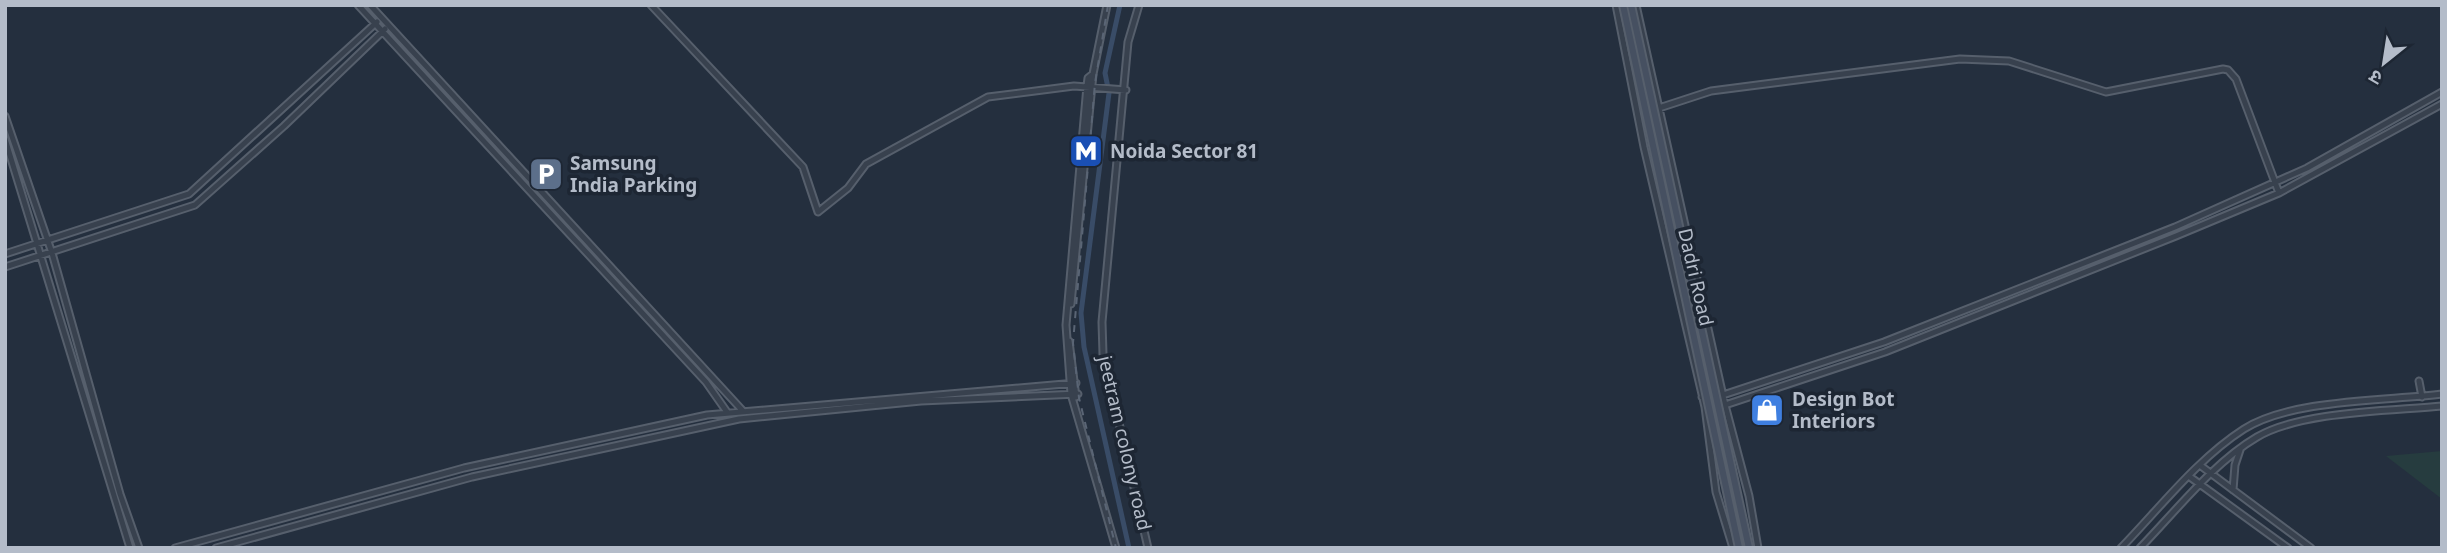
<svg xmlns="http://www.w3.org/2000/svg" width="2447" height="553" viewBox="0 0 2447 553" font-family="'Noto Sans','Noto Sans Devanagari',sans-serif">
  <rect width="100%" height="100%" fill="#242f3e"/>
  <path fill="#263c3f" d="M2442,451V499L2386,456Z"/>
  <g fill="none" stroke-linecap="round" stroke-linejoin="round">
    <path stroke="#394c67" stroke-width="5" d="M1120,5L1105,73L1109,93L1081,313L1084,347L1129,548"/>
    <g stroke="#565f6c" stroke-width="9">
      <path id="tertiary" d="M358,5L706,382L727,412
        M370,5L742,410
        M651,5L803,167L818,212L848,188L866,164L988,97L1074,86L1126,90
        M1139,5L1128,42L1102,322L1103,354L1148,548
        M1616,5L1644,147L1705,407L1716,492L1733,548
        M1636,5L1725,405L1749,496L1758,548
        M1093,74L1088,78L1087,86L1066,325L1071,394L1116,548
        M1659,108L1711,91L1960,59L2009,61L2106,92L2223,69L2228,70L2236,79L2279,193
        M5,116L52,253L120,494L139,548
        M5,139L130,548
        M5,254L189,194L377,22
        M5,267L195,205L284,126L385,29
        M1071,304L1093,74L1107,5
        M1069,341L1076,397
        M2419,381L2422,397
        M1702,397L1723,395L1884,342L2175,227L2307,168L2442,92
        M1705,407L1725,405L1885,352L2176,236L2279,193L2442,104
        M2201,466L2311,548
        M2190,477L2288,548
        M2233,490L2235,465L2240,450
        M175,548L464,468L707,415L1076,383
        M216,548L472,477L739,419L921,401L1078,394
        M2121,548C2159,509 2197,459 2244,429C2292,399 2384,401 2442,394
        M2140,548C2175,512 2214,462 2257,437C2301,411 2390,411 2442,406"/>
    </g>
    <use href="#tertiary" stroke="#38414e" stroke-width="5"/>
    <path stroke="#5a6575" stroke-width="2" stroke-dasharray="7 7" stroke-linecap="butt" d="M1108,5L1095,83L1073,343L1079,398L1116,548"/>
    <g stroke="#565f6c" stroke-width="10" stroke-linecap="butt">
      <path id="secondary-bridge" d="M1623,5L1739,548
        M1631,5L1749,548"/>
    </g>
    <use href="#secondary-bridge" stroke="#465061" stroke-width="6"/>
  </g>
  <defs>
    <g id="metro-square" transform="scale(1.75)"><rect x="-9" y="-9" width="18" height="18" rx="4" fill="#1a4fb4" stroke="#1d2633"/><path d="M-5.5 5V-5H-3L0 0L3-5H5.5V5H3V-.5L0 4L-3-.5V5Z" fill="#fff"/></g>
    <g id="parking-square" transform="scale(1.75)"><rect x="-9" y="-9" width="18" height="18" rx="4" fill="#5c6f8a" stroke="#1d2633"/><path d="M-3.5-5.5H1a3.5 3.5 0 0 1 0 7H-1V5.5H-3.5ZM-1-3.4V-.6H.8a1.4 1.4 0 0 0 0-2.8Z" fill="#fff"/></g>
    <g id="shop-square" transform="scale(1.75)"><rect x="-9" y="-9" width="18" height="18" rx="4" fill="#3f7fe0" stroke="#1d2633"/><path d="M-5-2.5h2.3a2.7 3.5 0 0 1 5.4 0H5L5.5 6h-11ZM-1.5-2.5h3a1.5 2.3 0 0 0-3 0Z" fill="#fff"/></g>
  </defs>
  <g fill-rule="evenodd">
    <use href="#metro-square" x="1086" y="151"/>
    <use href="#parking-square" x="546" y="174"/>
    <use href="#shop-square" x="1767" y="410"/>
  </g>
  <g text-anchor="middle" stroke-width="7" stroke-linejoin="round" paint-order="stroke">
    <g font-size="19" font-weight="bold" fill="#b4bcc9" stroke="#1d2633" text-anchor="start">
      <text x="1110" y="158">Noida Sector 81</text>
      <text x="570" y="170">Samsung<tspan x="570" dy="22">India Parking</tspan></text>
      <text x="1792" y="406">Design Bot<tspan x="1792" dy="22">Interiors</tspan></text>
    </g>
    <g font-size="19" fill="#b4bcc9" stroke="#1d2633">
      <text transform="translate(1696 277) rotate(77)" y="7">Dadri Road</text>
      <text transform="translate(1125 443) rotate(77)" y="7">jeetram colony road</text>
    </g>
  </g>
  <rect width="2447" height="553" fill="none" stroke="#b4bcc9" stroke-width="14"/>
  <g transform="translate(2384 63) rotate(210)" stroke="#1d2633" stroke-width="5" paint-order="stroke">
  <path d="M0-5L12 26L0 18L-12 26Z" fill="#b4bcc9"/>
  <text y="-10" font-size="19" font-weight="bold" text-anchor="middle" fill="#b4bcc9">उ</text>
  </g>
</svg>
